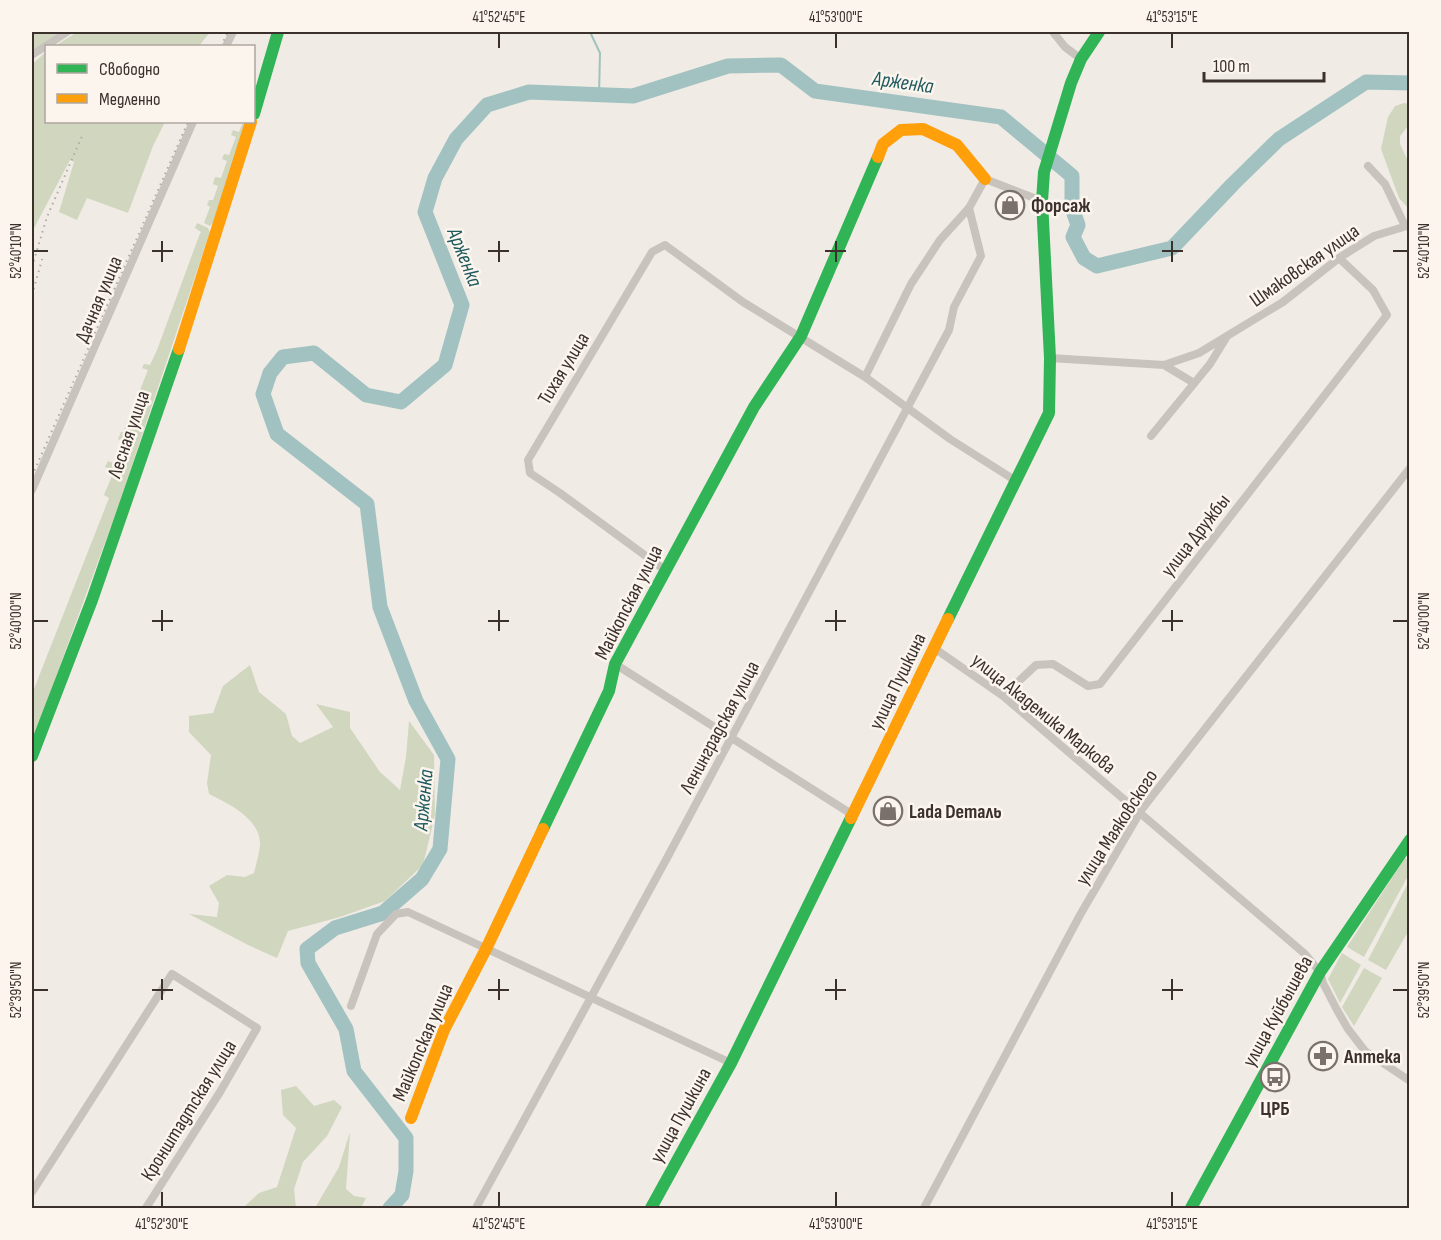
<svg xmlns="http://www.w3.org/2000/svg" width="1441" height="1240" viewBox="0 0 1441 1240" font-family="'Sofia Sans Condensed',sans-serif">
  <rect width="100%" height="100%" fill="#f0ebe5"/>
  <path fill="#d1d6bf" d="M32,32H60L32,51Z
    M77,32H210L199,46H55Z
    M46,52V122H165L153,146L128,213L87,198L77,220L59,212L74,162L70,160L32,232V64Z
    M1404,103L1409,104V125L1400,136V144L1409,163V209L1399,198L1381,149L1388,117L1395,106Z
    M243,122H247L213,223L210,226L204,223L210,207L207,205L209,200H213L218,186L213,184L215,177L221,178L227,161L222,159L224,154L229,155L236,137L231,135L233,130L239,132Z
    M197,223L208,228L210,232L118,507L32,742V694L109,498L104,495L114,471L105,467L108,461L116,464L124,442L118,439L121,432H123L148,370L142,368L144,364L150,365L157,350L199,236L201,232L195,228Z
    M250,665L259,692L286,714L292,736L300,743L333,727L316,704L350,712V728L380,772L400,790L406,757L409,721L434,755L435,815L423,865L385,901L340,917L288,931L277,958L248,945L189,914L217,917L219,903L209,886L227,875L245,877L254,873C256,865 259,854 260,845C261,819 229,804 209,794L207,783L211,755L189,732V716L213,713L223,686Z
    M1405,858L1409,861V874L1364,957L1347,947Z
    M1409,881V930L1386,970L1368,960Z
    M1342,953L1361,965L1340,1003L1328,979Z
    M1364,968L1382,978L1354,1026L1342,1007Z
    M296,1086L314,1106L334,1100L342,1107L327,1136L303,1162L294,1189L296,1208H243L259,1193L277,1187L296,1128L283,1115L281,1090Z
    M350,1132L346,1189L354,1196L366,1198L361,1208H315L339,1167Z"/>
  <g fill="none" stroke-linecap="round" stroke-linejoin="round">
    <path stroke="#a1c2c1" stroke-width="2" d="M590,32L600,53L599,95"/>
    <path stroke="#a1c2c1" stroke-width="15" d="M390,1208L402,1195L406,1171V1138L354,1071L346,1029L308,963L307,949L335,928L383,913L422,879L440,849L448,759L416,701L380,607L367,504L277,434L263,394L270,373L283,357L314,353L366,395L401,402L445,365L462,305L425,212L435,178L456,139L487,105L529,92L633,96L728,66L781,65L815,91L1001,117L1072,176V208L1078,225L1073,237L1084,258L1097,266L1172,248L1233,184L1279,139L1366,82L1410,83"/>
    <path stroke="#c9c3be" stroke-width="8" d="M1053,32L1065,47L1081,59
      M226,46L233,32
      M32,55L67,32
      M1368,166L1385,184L1405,226
      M1050,358L1164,365L1199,353L1283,302L1339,258L1374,236L1410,225
      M1164,365L1194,383
      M865,377L911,284L940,240L969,208L985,179L1042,201
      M1151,436L1210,364L1226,338
      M32,490L193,122
      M665,570L560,493L530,473L528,460L652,252L665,245L743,302L865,377L950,439L1016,481
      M934,648L1003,696L1305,954L1320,972L1323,983L1337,1010L1348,1029L1365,1051L1410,1081
      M615,664L853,815
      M1003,696L1036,665L1053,664L1088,686L1100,684L1387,315L1373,290L1339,258
      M351,1006L377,934L396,914L408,912L731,1063
      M32,1192L172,974L257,1028L220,1092L146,1208
      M476,1208L667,858L949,330L954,307L981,256L969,208
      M924,1208L1080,915L1142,809L1410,468"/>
    <path stroke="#30b455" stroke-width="12" d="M254,114L278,32
      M948,619L1049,413L1050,358L1042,201L1044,172L1071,83L1081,59L1099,32
      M32,756L92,600L179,349
      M543,829L609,691L615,664L754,407L801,336L878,157
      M651,1208L731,1063L851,818
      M1191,1208L1320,972L1410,840"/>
    <path stroke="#ff9f0a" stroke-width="12" d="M878,157L883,144L901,130L923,129L957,145L985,179
      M179,349L251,122
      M851,818L948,619
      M411,1118L444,1030L486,949L543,829"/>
    <path stroke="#b1aca8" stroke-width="2" stroke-dasharray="1.5 4.5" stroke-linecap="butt" d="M221,46L228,32
      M32,267L47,217L82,136
      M32,295L43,256
      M32,476L188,122"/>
  </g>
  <path fill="none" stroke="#3b302b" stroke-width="2" d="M499,33V48M836,33V48M1172,33V48M162,241V262M499,241V262M836,241V262M1172,241V262M33,251H48M152,251H173M488,251H509M825,251H846M1162,251H1183M1393,251H1408M162,610V631M499,610V631M836,610V631M1172,610V631M33,621H48M152,621H173M488,621H509M825,621H846M1162,621H1183M1393,621H1408M162,979V1000M499,979V1000M836,979V1000M1172,979V1000M33,990H48M152,990H173M488,990H509M825,990H846M1162,990H1183M1393,990H1408M162,1192V1207M499,1192V1207M836,1192V1207M1172,1192V1207"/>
  <defs>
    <g id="shop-ring" transform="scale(1.5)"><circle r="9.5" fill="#fbf5ee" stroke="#7a716c" stroke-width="1.5"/><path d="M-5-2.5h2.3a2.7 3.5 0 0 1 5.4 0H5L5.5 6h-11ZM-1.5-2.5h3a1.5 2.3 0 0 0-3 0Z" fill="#7a716c"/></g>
    <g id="pharmacy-ring" transform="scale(1.5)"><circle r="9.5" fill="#fbf5ee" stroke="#7a716c" stroke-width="1.5"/><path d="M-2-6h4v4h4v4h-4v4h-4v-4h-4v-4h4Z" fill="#7a716c"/></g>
    <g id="bus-ring" transform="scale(1.5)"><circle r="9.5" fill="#fbf5ee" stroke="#7a716c" stroke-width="1.5"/><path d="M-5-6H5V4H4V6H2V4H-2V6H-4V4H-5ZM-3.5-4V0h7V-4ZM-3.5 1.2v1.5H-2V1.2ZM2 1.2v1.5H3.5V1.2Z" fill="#7a716c"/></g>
  </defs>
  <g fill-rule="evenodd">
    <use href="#shop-ring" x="1010" y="205"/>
    <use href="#shop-ring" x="888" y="811"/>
    <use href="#pharmacy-ring" x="1323" y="1056"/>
    <use href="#bus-ring" x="1275" y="1077"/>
  </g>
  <g text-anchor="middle" stroke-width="5" stroke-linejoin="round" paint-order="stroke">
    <g font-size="20" font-weight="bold" fill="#3b302b" stroke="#fbf5ee" text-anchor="start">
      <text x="1031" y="212">Форсаж</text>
      <text x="909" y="818">Lada Dеталь</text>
      <text x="1344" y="1063">Аптека</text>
      <text x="1275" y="1115" text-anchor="middle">ЦРБ</text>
    </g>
    <g font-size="20" fill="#3b302b" stroke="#fbf5ee">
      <text transform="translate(1304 265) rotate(-35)" y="7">Шмаковская улица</text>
      <text transform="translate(98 299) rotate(-67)" y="7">Дачная улица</text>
      <text transform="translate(563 368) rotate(-59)" y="7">Тихая улица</text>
      <text transform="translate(128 434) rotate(-71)" y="7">Лесная улица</text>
      <text transform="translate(1195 535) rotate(-52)" y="7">улица Дружбы</text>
      <text transform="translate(628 602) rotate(-63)" y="7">Майкопская улица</text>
      <text transform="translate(897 681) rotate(-64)" y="7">улица Пушкина</text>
      <text transform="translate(1044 713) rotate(39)" y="7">улица Академика Маркова</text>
      <text transform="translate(719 727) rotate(-62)" y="7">Ленинградская улица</text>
      <text transform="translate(1116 827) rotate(-57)" y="7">улица Маяковского</text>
      <text transform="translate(1277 1011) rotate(-61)" y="7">улица Куйбышева</text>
      <text transform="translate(422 1042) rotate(-67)" y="7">Майкопская улица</text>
      <text transform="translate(188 1110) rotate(-58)" y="7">Кронштадтская улица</text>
      <text transform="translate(680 1115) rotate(-61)" y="7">улица Пушкина</text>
    </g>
    <g font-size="21" font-style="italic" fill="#1f5a5e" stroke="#fbf5ee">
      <text transform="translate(903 82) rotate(8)" y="7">Арженка</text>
      <text transform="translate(465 257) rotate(68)" y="7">Арженка</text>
      <text transform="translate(423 800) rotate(-85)" y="7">Арженка</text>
    </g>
  </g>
  <rect width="1441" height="1240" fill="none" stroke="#fbf5ee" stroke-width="66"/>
  <rect x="45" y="45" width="210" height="78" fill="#fbf5ee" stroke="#aea6a0" stroke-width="1.5"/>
  <rect x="57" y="64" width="30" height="9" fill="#30b455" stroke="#aea6a0" stroke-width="1.5"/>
  <text x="99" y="75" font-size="18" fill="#3b302b">Свободно</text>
  <rect x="57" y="94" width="30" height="9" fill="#ff9f0a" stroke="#aea6a0" stroke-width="1.5"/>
  <text x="99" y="105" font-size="18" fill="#3b302b">Медленно</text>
  <path d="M1204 72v9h120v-9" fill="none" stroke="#3b302b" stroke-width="3"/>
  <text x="1213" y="72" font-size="18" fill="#3b302b" stroke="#fbf5ee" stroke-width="4.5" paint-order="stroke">100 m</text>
  <rect x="33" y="33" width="1375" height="1174" fill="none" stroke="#3b302b" stroke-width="2"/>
  <g font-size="15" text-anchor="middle" fill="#3b302b">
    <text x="499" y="22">41°52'45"E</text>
    <text x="836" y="22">41°53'00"E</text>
    <text x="1172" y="22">41°53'15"E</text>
    <text transform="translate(16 251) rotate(-90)" y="5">52°40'10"N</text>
    <text transform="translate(1424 251) rotate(-90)" y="5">52°40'10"N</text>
    <text transform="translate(16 621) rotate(-90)" y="5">52°40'00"N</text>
    <text transform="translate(1424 621) rotate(-90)" y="5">52°40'00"N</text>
    <text transform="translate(16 990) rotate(-90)" y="5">52°39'50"N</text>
    <text transform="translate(1424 990) rotate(-90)" y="5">52°39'50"N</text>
    <text x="162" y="1229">41°52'30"E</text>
    <text x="499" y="1229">41°52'45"E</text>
    <text x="836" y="1229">41°53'00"E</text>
    <text x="1172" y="1229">41°53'15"E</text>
  </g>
</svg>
